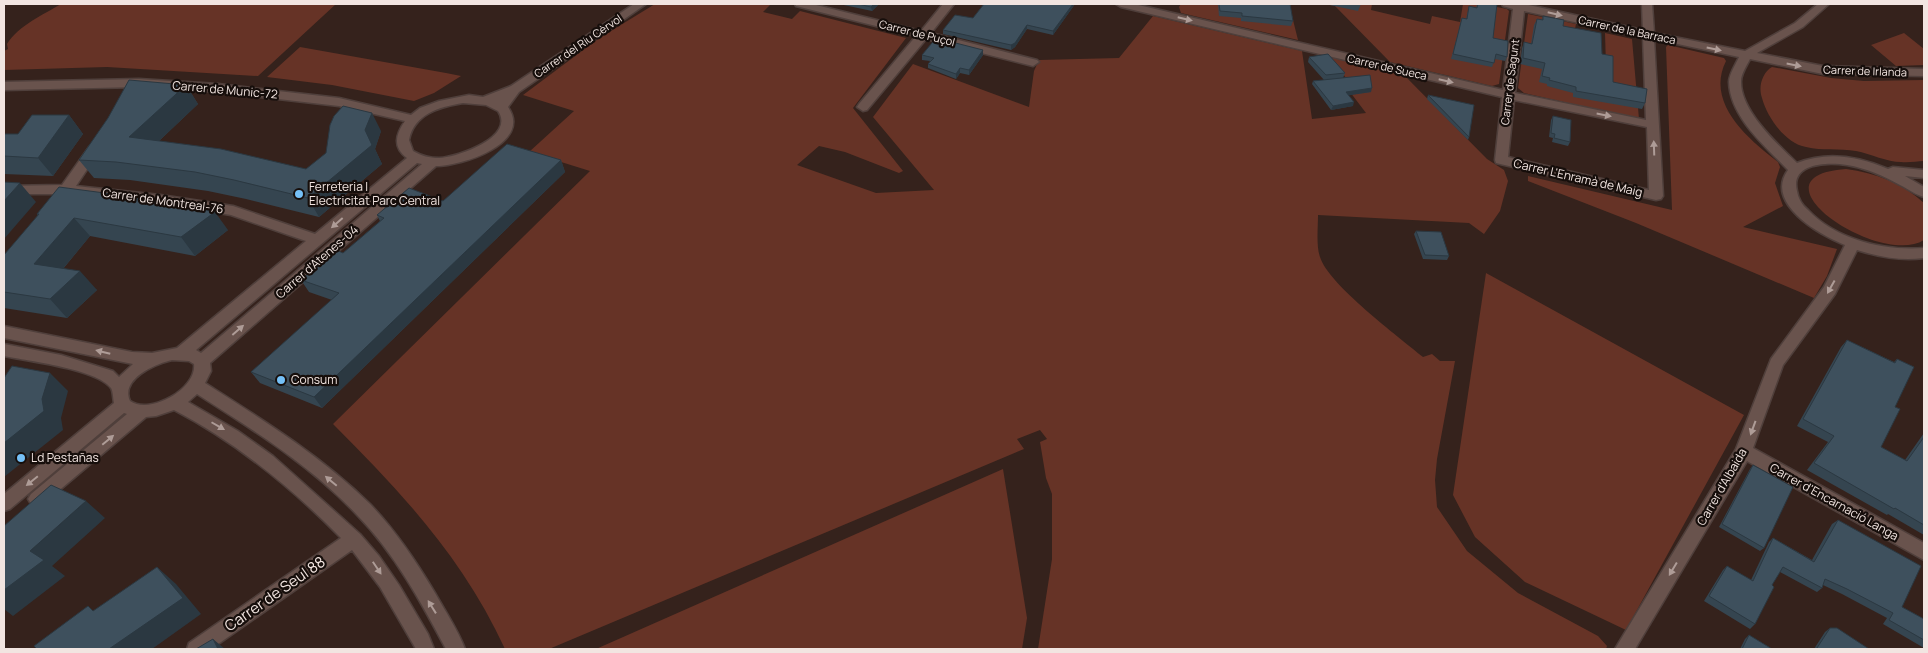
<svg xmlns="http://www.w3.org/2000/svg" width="1928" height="653" viewBox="0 0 1928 653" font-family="Manrope,sans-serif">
  <rect width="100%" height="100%" fill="#35221c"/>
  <path fill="#663326" d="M61,4H336L258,76L107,67L4,70V51L8,49L7,44C19,25 43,15 61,4Z
    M655,4H771L763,12L792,19L800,11L906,38L853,108L903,171L899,173L845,152L819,146L797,165L876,193L934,190L873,117L913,64L1029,107L1034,71L1039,60L1119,58L1153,16L1302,51L1312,119L1366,113L1347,88L1346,78L1330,57L1405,76L1487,159L1504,170L1508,181L1500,211L1484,234L1469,223L1318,215C1318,227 1316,246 1320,257C1328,284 1399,337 1423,357L1432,354L1440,361H1455L1437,459L1435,480L1437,507L1467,551L1518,593L1598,636L1607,646L1606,649H1038L1052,559V494L1046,478L1040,442L1047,439L1040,430L1017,439L1024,449L549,649H505C463,558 402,493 333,424L590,171L529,152L574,111L523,95L598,39Z
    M1181,4H1289L1298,40L1181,13L1179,7Z
    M1325,4H1372L1371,10L1430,24L1432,16L1460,22L1463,4H1482L1507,9L1509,11L1499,84L1492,86L1390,62L1335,6Z
    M1528,14L1576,24L1570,54L1606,66L1605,33L1632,39L1639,119L1524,93L1518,88Z
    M1904,33L1924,49V65L1896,66L1871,45Z
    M1668,45L1724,58L1726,61C1705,103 1748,139 1778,162L1780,167L1775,183L1783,206L1743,227L1837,249L1827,276L1814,298L1636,223L1528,181V176L1672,210L1666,47Z
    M300,47L446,73L461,76L434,93L414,101L332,85L267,77Z
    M1772,67L1831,78L1864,81L1924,80V161C1917,161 1909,163 1901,162C1887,162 1871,154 1856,151C1840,148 1822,151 1806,147C1785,143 1767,117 1762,98C1758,87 1762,73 1772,67Z
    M1846,169C1876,173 1902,183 1924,203V240C1879,268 1744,176 1846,169Z
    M1486,273L1744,415L1626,630L1525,582L1475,537L1453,495Z
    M1003,469L1027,618L1022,649H596Z"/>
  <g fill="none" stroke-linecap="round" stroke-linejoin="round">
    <g stroke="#4f3f3b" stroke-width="3">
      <path id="minor" d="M634,4H646L519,92L508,107C533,143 462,166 436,166L210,363L211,371L205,383C263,420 321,456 370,504C395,530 416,561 435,593C445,611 458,630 465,649H446C421,602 395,554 358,516C312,466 253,430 197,394L188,402L238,431L273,456L360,534L379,556L399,585L428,634L434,649H416L380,587L352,550L211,649H187L189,643L341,538C292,488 237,443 174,410L156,416L146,417L43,504L37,506L31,504L28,499L31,494L127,414L124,413L10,509L4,511V494L114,403C113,398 113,391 111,388C97,369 28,361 4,356V344L61,355L113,371L119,377L133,364L4,338V326L132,352L152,353L177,348L306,241L231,215L160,203L70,194C66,200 63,202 56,200L54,197L56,194H4V186L62,185L89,147L94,146L100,150L76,186L160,195L233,206L315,234L407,158C392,147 396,134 405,121L339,106L218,92L139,87L4,90V82L139,79L218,84L339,98L411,115L420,108L439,101L469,95L483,97L511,86ZM463,103L486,105L498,111C516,137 458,157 439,158C429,158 422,156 413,151L409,140C414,114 439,107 463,103ZM417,163L422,164L201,353L196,350ZM172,360L189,361L194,364C197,389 150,415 130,401C120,379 155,364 172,360Z
        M795,4H812L921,31L943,4H954L931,33L1037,60L1039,62L1033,66L926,39L867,110L863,111L857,107L859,104L916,36L796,6Z
        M1116,4H1134L1503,90L1513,9L1503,6L1502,4H1524L1643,30L1642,4H1652L1654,33L1745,51L1795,23L1818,4H1829L1803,27L1757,53L1823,66L1924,69V76L1823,74L1750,59C1747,65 1741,74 1741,81C1740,110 1777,144 1797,163C1827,151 1858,156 1888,169L1893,167L1924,170V178L1905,176L1924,187V197C1916,195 1908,189 1900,185C1884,176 1866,168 1847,165C1827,162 1790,163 1797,191C1798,198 1802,205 1808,210C1836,240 1885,251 1924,248V258C1901,261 1879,257 1857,250L1835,294L1783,365L1753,448L1924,543V560L1747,461L1635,649H1615L1736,449L1771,359L1824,287L1845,245C1819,235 1764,203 1788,170C1765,146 1730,117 1729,82C1729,74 1736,64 1739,57L1654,39L1663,196L1661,199L1656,200L1496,163L1495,160L1502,97L1121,7ZM1524,11L1643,37L1646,120L1515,93ZM1514,100L1647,127L1649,190L1508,157Z"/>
    </g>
    <use href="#minor" fill="#69534d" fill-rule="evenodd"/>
  </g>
  <path fill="#354550" d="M839,4H879L872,11Z
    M984,4H1075L1053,35L1027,29L1015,47L1011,50L943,34V30L973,18Z
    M1218,4H1290L1293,21L1291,26L1241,21V18L1219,16Z
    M1325,4H1361L1358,11Z
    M1477,4H1497L1493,38L1507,57L1505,61L1495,59L1492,67L1451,59L1462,18L1466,19L1469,6L1476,8Z
    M1543,16L1563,26L1602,54L1613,82L1645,103L1642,109L1573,97V93L1547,86V84L1539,82L1542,69L1520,64L1522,48L1524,42L1531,44L1534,25L1537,19L1542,20Z
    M922,55H983L969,75L960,73L956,79L928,68V64L930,61L922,60Z
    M1309,57L1345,73L1343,78L1371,92L1348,95L1353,106L1331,110L1312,84L1313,81L1324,80L1308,62Z
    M186,85L198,104L159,141L306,169L381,131L375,149L382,164L319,217L246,199L208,191L130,180L94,178L79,160Z
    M1428,95L1469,137L1468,140L1427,99Z
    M69,115L83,134L53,176L4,174V134H18Z
    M1553,116L1570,142L1568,146L1552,142L1553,138L1549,137L1551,120Z
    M561,160L565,172L322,408L260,383L251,372L332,300L309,292L301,280L343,253L380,221L377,215L443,201Z
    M37,214L228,230L195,256L90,236L63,269L97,290L67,318L4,308V255L38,216Z
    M1416,231L1449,256L1447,260L1423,259L1414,234Z
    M1847,340L1894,362L1897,359L1895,407L1881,447L1905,460L1924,433V535L1888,514L1887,515L1807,470L1828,442L1797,426L1841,347Z
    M1753,465L1764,548L1760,551L1719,527L1750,469Z
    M1838,520L1902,607L1924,619V648L1883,624L1887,618L1842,594L1823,585L1822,588L1817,592L1780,572L1772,585L1755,624L1750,629L1704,601L1723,570L1727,566L1751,580L1769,542L1773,538L1812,560L1832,524Z
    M1830,628L1869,649H1814L1825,632Z
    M1749,635L1772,649H1740L1745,639Z"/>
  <path fill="#2b3841" d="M874,4H879L872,11L871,7Z
    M1073,4H1075L1053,35V31Z
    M1027,25V29L1015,47L1011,50V45Z
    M983,50V55L969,75V70Z
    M960,68V73L956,79V74Z
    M186,85L198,104L143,156L129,137Z
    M1372,88L1371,92L1345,96L1346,92Z
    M1354,102L1353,106L1331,110L1333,106Z
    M372,113L381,131L375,149L382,164L319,217L308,198L365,130Z
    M69,115L83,134L53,176L38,158Z
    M561,160L565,172L322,408L314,397Z
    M20,183L36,202L4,239V201Z
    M215,212L228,230L195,256L181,237Z
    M74,218L90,236L51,283L34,264Z
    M80,271L97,290L67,318L50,299Z
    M50,373L68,391L61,418L63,430L4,477V443L42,399Z
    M86,501L105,518L52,566L65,576L13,616L4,609V590L30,551Z
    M157,567L176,584L201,614L152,649H109Z
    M213,639L225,649H218Z"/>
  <path fill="#3e505d" stroke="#2b3841" d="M858,4H874L871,7Z
    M984,4H1073L1053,31L1027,25L1015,43L1011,45L943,30L955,15L973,18Z
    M1219,4H1290L1293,21L1242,16V13L1220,11Z
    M1478,4H1497L1493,38L1508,41L1507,57L1496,54L1494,63L1453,54L1462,18L1467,19L1469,6L1477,8Z
    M1543,16L1564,20L1563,26L1601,33L1602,54L1613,56V82L1647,89L1645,103L1576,91V87L1549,80L1550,78L1542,76L1545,63L1523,58L1524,42L1532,44L1537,19L1543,20Z
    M936,38L983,50L969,70L960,68L956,74L928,64L934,58L922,55Z
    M1328,54L1345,73L1326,75L1309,57Z
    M1370,75L1372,88L1346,92L1354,102L1333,106L1313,81Z
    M129,80L186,85L129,137L221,149L306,169L326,153L330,125L334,116L343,106L372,113L365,130L372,145L308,198L234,180L195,172L116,162L79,160L108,118Z
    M1428,95L1474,105L1469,137Z
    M32,115H69L38,158L4,156V134H18Z
    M1553,116L1571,120L1570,142L1554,138L1555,134L1551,133Z
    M507,144L561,160L314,397L251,372L339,293L301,280L336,250L343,253L384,218L377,215L409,188L443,201Z
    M4,182L20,183L4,201Z
    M59,187L173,202L215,212L181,237L74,218L34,264L80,271L50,299L4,292V255L39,214H37Z
    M1416,231L1441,232L1449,256L1425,255Z
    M1847,340L1895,363L1897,359L1914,367L1895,407L1900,409L1881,447L1907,461L1924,437V525L1895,508L1894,509L1814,463L1834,436L1803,419Z
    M12,366L50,373L42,399L44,411L4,443V378Z
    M1753,465L1793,487L1764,548L1722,524Z
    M51,485L86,501L30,551L44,560L4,590V526Z
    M1838,520L1921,566L1902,607L1924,619V640L1889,620L1893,613L1847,589L1825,579L1822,588L1783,567L1772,585L1774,587L1755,624L1709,596L1727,566L1753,581L1773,538L1814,562Z
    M157,567L183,598L109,649H37L34,646L88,606L93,611Z
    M1830,628H1837L1869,649H1820L1817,648Z
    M1749,635L1772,649H1742Z
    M213,639L218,649H196Z"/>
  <defs><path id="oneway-solid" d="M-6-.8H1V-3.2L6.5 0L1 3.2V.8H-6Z" transform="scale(1.25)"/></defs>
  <g fill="#ae9c97">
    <use href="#oneway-solid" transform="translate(1555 14) rotate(13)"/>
    <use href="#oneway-solid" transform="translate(1185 19) rotate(13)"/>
    <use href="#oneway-solid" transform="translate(1714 49) rotate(12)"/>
    <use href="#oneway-solid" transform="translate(1794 65) rotate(11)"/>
    <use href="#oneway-solid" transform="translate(1446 81) rotate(13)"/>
    <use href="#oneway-solid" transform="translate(1604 115) rotate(11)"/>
    <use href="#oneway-solid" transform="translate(1654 148) rotate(-92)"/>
    <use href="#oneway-solid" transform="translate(337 223) rotate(139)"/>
    <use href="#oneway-solid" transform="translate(1831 287) rotate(119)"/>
    <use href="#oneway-solid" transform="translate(238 330) rotate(-41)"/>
    <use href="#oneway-solid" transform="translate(103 352) rotate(-166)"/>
    <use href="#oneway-solid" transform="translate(218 426) rotate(30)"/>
    <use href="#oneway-solid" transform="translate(1753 428) rotate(110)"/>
    <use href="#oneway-solid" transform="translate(108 440) rotate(-40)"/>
    <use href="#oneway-solid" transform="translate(32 481) rotate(141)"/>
    <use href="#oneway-solid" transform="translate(331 481) rotate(-140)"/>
    <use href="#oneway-solid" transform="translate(377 568) rotate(56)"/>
    <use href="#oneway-solid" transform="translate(1673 569) rotate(121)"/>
    <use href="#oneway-solid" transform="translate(432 607) rotate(-122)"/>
  </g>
  <g fill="#75c0f6" stroke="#160e0b" stroke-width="2">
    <circle cx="299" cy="194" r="5"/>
    <circle cx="281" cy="380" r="5"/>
    <circle cx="21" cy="458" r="5"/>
  </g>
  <g text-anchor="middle" stroke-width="4.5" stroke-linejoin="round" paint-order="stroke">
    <g font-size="11" fill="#f2e5e1" stroke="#160e0b">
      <text transform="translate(1627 30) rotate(12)" y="4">Carrer de la Barraca</text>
      <text transform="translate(917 33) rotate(14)" y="4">Carrer de Puçol</text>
      <text transform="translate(578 46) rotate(-34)" y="4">Carrer del Riu Cèrvol</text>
      <text transform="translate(1387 67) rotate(13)" y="4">Carrer de Sueca</text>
      <text transform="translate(1865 71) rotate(2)" y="4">Carrer de Irlanda</text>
      <text transform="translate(1510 82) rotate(-83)" y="4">Carrer de Sagunt</text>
    </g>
    <g font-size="12" fill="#f2e5e1" stroke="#160e0b">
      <text transform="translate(225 90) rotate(5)" y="4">Carrer de Munic-72</text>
      <text transform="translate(1578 178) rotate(13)" y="4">Carrer L'Enramà de Maig</text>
      <text transform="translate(163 201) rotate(8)" y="4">Carrer de Montreal-76</text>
      <text transform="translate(317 262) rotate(-41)" y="4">Carrer d'Atenes-04</text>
      <text transform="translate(1722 487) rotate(-60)" y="4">Carrer d'Albaida</text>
      <text transform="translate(1834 502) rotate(29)" y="4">Carrer d'Encarnació Langa</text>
    </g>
    <g font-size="12" fill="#f2e5e1" stroke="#160e0b" text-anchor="start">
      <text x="309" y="191">Ferreteria I<tspan x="309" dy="14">Electricitat Parc Central</tspan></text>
      <text x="291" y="384">Consum</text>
      <text x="31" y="462">Ld Pestañas</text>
    </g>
    <g font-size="15" fill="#f2e5e1" stroke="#160e0b">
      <text transform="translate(275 594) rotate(-35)" y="5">Carrer de Seul 88</text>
    </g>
  </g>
  <rect width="1928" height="653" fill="none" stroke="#f2e5e1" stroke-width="10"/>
</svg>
